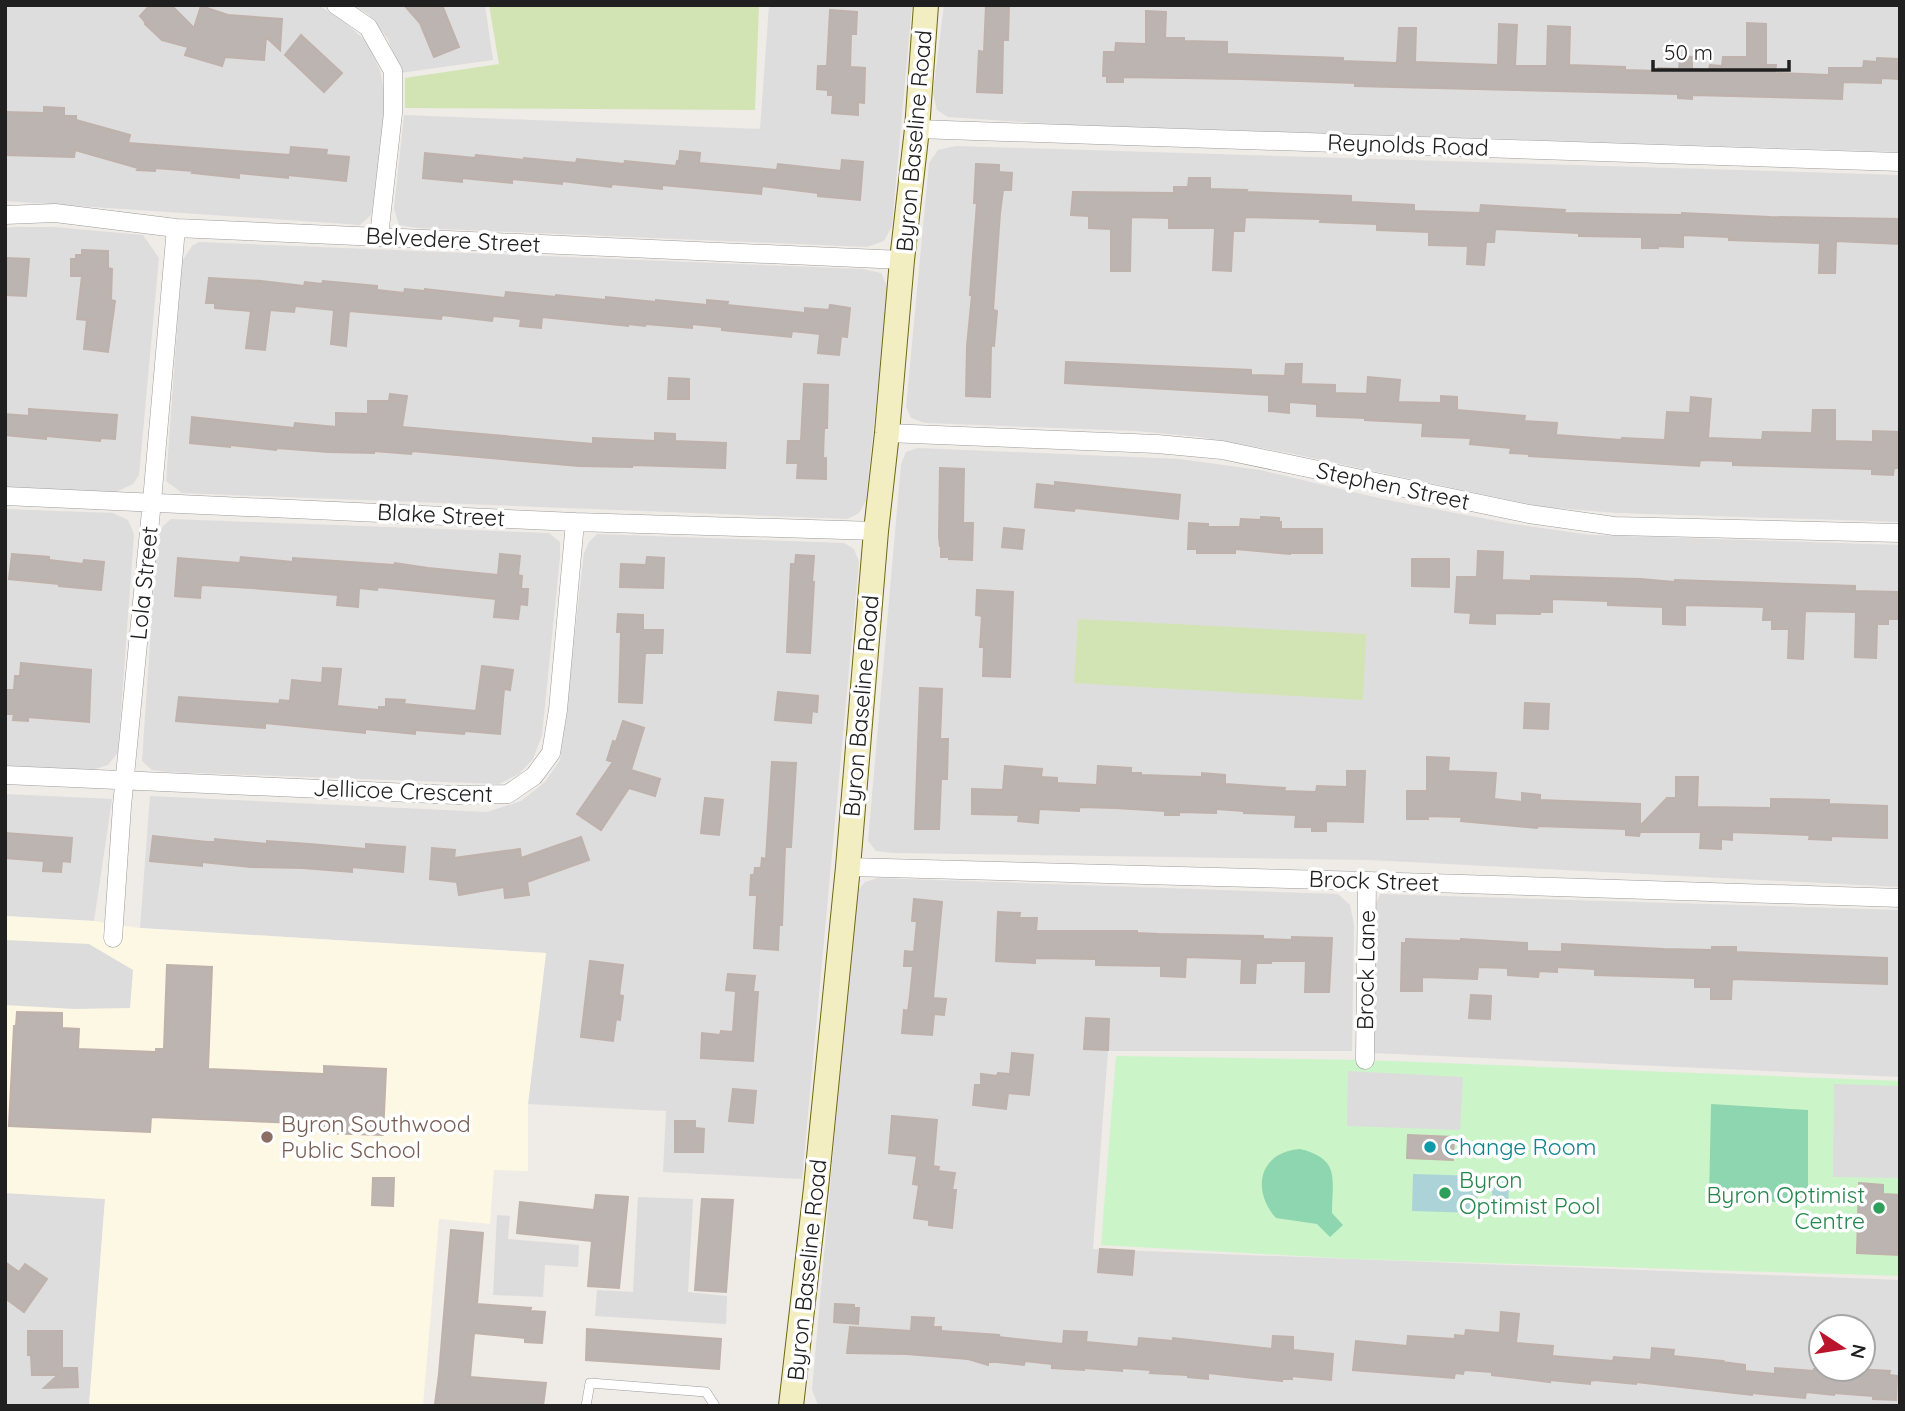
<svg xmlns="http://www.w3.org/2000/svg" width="1905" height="1411" viewBox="0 0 1905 1411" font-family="Quicksand,sans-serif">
  <rect width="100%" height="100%" fill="#efebe7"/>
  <path fill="#dedddd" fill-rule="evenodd" d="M5,5H317L339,17L367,42L380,70L386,101L375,196L371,215L360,225L5,201Z
    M353,5H485L493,60L400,73L388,39L369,15Z
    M769,5H912L892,226L884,241L867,247L418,228L399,225L394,208L404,115L760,129Z
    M944,5H1900V152L1069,125L948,117L937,110L933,93Z
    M956,146L1900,175V522L1617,513L1543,507L1284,452L1200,437L1136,431L925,423L911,418L906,407L929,163L938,150Z
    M17,227H54L143,235L159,258L139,475L133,484L116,492L5,487V228Z
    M199,242L863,269L881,273L888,288L866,501L859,513L847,519L182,493L166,481L182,261L192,246Z
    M918,448L1180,459L1260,470L1383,499L1513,524L1591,535L1900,545V887L1369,860L892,853L876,851L868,841L901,464L906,452Z
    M5,509L113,513L128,520L134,534L118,752L108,765L92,770L5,767Z
    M171,519L549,533L560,542V557L542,735L533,759L519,774L499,784L169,772L152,770L142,761L157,539L163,526Z
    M597,534L844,543L854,549L859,562L802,1179L663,1172L666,1111L528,1104L546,953L140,928L150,796L487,812L521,801L545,782L560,760L584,553L589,542Z
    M5,794L112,799L94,921L5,916Z
    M878,878L1338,894L1350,905L1354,925L1352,1051H1108L1093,1249L1900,1280V1406L818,1405L812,1390L856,893L865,882ZM1821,1327H1863V1369H1821Z
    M1380,894L1900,910V1077L1373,1053L1374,908Z
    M5,1193L105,1199L89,1406H5Z"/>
  <path fill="#fcf8e4" d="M5,916L94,921L140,928L546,953L528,1104V1171L494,1170L490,1224L439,1219L423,1406H89L105,1199L5,1193Z"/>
  <path fill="#d2e4b3" d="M489,5H759L755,110L405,108V78L499,64Z
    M1078,619L1366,634L1363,700L1074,683Z"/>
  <path fill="#ccf4c9" d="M1116,1056L1365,1060L1900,1081V1276L1354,1259L1101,1245Z"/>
  <path fill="#8ed6af" d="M1711,1104L1808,1110V1202L1709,1201Z
    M1300,1149C1341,1159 1332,1179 1332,1213L1343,1225L1330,1237L1317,1224L1276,1218C1251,1190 1259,1152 1300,1149Z"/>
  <path fill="#dcdcdc" d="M5,940L89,944L133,970L130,1008L75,1009L5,1005Z
    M1348,1071L1463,1077L1460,1130L1347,1126Z
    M1834,1084L1900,1086V1178L1833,1177Z
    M638,1197L693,1199L688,1292L727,1296L726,1324L595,1316L597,1290L633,1292Z
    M497,1215L510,1216L508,1239L579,1245L578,1267L545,1265L543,1297L493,1295Z"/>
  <path fill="#acd4d8" d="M1413,1174L1478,1176L1477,1213L1412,1211Z
    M1492,1177H1508L1509,1208L1492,1207Z"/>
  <path fill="#bcb4b0" stroke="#bfb1ab" stroke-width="2" d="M150,5H171L194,28L201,6L228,15L282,19L280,50L266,37L264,60L225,57L222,66L185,55L188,47L162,40L145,24L146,23L140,16Z
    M404,5H442L459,47L434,57L420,23Z
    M986,5H1009L1008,40H1003L1002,93L977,92L979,51L984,52Z
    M830,10L857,12L856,34H851L850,67L865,68L864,103L858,102V115L832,113L833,95H828V90L817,89L818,66H827Z
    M1146,11L1166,12L1165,38H1184V41L1227,42V54L1343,58V61L1397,63L1399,28H1416L1415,62L1498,65L1499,24L1517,25L1515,66H1547L1548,26L1570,27L1569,65L1625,67V70L1658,71V68L1679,69L1680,56L1692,57V69L1709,70L1710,65L1722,66L1723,57H1747V23L1766,24V65H1776L1775,73L1829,75V68H1863L1864,61L1877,62V58L1900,59L1899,79L1881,78V83L1843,82L1842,99L1692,95V99L1678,98V94L1355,86V83L1242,79L1123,77V82H1107V76H1103L1104,52H1115L1116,43L1146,44Z
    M301,35L342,73L324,92L285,55Z
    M44,107L64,108V116H76V120L130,135L128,143L290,155L291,147L327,150L326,155L349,157L346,181L288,175V178L239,173V178L192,173L193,171L155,168V171L137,170L138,168L75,150L74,157L5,155V112L44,113Z
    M680,151L700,153L699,163L777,170L778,164L841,171L842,160L863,162L860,200L818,196V193L762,186L761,194L662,185V189L612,184L611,187L562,181V184L512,179V183L462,178V182L423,178L425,153L475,158L476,155L524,160V158L576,163L577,159L624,164L625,161L676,166L677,161L679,162Z
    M976,164L999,165V172L1012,173L1011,190H1003L1000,213L993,310L997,311L994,346L991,345L990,397L966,396L967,346L972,295H970L977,203H974Z
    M1189,178H1210V189L1247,190L1246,192L1351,196V202L1414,205V211L1480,213L1481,205L1565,210L1564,213L1682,215V213L1771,217L1900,219V244L1836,241L1835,273H1819L1820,243L1729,240V237L1683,235V247L1658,246V248H1642V237L1579,236V233L1495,229L1494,242H1486L1484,265L1467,264L1468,246L1429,245V232L1377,230V224L1320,222L1321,219L1245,217L1244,231H1233L1231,271L1213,270L1215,228H1169V218L1131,217L1130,271H1111V229L1089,228V216L1071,215L1073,192L1174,193V187H1188Z
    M82,250L108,251V268L112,269L111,300L115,301L108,352L84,349L87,320L77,319L82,276H71V259H76V255H82Z
    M5,258L29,259L26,296L5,295Z
    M209,278L261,281L304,286L305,282L322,284L323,281L377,286V290L404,293L405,289L425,291V289L505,298L506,292L556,297V295L606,300V297L656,302V300L707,305V300L728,302L727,305L805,313V308L829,310L830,305L850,308L847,337L841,336L839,355L818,353L820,334L792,331L791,337L722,330V327L692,324V328L646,324L645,326L628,324V326L542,317L541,328L520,326L521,319L493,316L492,321L442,315L441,319L349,311L346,346L331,344L334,310L295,306L294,312L270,310L265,350L246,348L251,311L215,308V303H206Z
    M1066,362L1251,370V375L1285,376L1286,364H1302L1301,384L1335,385V393L1367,394L1368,377L1400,380L1398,402L1441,403V396L1457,397V410L1525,416L1524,421L1557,423L1556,435L1621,440L1622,438L1665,440L1667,412L1690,413L1691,397L1711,399L1708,438L1762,440L1763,432L1812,433L1813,410H1835V441L1873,442V431L1900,432V468H1894L1893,475L1872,474V469L1733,465V461L1700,460L1699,466L1529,456V454L1510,453L1511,448L1470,444L1471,438L1422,436L1423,423L1365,420V418L1317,416V404L1289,402V413L1269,411V395L1065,383Z
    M669,378L689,379V399H668Z
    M804,384L828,385L827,428H824L823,458H826V479L797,478L798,463H787L788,441H801Z
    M390,394L407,396L402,427L593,444V438L655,441V433L675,434V441L726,443L725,468L632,465V467L579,466L412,451L411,454L374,451V453L328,452L277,448L276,450L230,445V447L190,443L192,417L294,428L295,423L336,427V413L368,414V401H389Z
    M29,409L117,415L115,439L100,438V441L46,436V439L5,435V414L29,416Z
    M940,468L964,469L963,523H973L972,560L949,559V557H941V546H940L939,537Z
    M1055,482L1180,495L1178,519L1075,508L1074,511L1035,507L1037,484L1055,486Z
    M1261,517L1279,518V522H1281V529H1322V553H1290V554L1235,549V553H1197V549H1188L1189,523L1208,524V527H1240L1241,519L1261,520Z
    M1004,528L1024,530L1022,549L1002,547Z
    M1478,551L1503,552L1502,580L1531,581V576L1640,579L1675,582V580L1855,586V591L1898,592V619H1888V624H1877L1876,658L1855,657L1856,612L1805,611L1803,659L1788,658L1789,629H1772V620H1763L1764,607L1685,605V625L1663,624V607L1608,605V601L1552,599V612H1540V614L1495,613V624L1470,623L1471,613L1455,612L1457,577H1477Z
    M12,554L49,557V560L83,564L84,560L104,562L101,590L59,586V584L9,579Z
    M500,554L520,556L518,575L522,576L521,589H528L527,605L520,604L518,619L494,617L496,599L378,587L377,590L359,588L358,607L337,605L338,595L252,588L201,585L200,598L175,596L178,558L240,563L241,557L293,562V558L394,565L395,563L428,568L498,575Z
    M796,555L814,556L812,582H814L810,653L787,652L791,564H795Z
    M647,557L664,558L663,588L620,587L621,564L646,565Z
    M1412,559H1449V587L1412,586Z
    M977,590L1013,592L1010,677L983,676L984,647H980L982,616L976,615Z
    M618,614L643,615V630H663L662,653H645L642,703L619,702L621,632H617Z
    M21,663L91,670L89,722L28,717V721L13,720L14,714H5V690H14L15,676H20Z
    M482,666L513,670L510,690L504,689L500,734L465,731L464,734L415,730V734L365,729V733L265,723V728L176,721L179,697L279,704L280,700L290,701L292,680L322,683L323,668L341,669L337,706L379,710V707H386V699L405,700L404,704L476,711Z
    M920,688L942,689L940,739H948L947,779H941L939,829H915Z
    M778,692L818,696L817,712L812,711L811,723L775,720Z
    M1525,703L1549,704L1548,729L1524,728Z
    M623,721L644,728L631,770L660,779L655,796L629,788L601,830L577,814L613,762L607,760L613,741L616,742Z
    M1427,757L1449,758L1448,771L1496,773L1494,799L1522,802V793L1540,795V800L1640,804V826L1667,798H1676V777H1698L1697,807L1771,808V799L1829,800V804L1887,806V838L1831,836V840L1809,839L1810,835L1732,832V840L1721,839V849L1700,848L1701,832H1640L1639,836L1626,835V829L1537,826V828L1461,821L1462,817L1428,816V819H1407V791H1427Z
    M772,762L796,763L791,847H785L782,925H779L778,950L754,948L757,895H750L751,875H754L755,868H761L762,858L766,859Z
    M1005,766L1042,769L1041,777L1057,778V783L1097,785L1098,766L1131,768V773H1141V775L1202,777V773L1225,775V784L1269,787L1285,788L1284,791L1316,792L1317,786L1347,787V771H1365L1363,822L1326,821V831H1312V827H1295L1296,815L1244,813V811L1216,809V813L1179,812V815H1165V811L1115,808L1079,807V811L1039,809L1038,823L1018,821L1019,815L972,814V789L1003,790Z
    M705,798L723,800L719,835L701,833Z
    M5,833L72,838L70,862L62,861L61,872L43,871L44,861L5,858Z
    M153,836L207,842H215V839L267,844V841L309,844L366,849V844L405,847L403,872L352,867V872L303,868L251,867L202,862V866L150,861Z
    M581,837L589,860L527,882L529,895L505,898L504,887L459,895L457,882L430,879L432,848L455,850L454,858L520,849L521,858Z
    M914,899L942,902L933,998L946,999L944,1015L934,1014L932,1035L902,1033L904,1010L908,1011L910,996L913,966H904L905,951L914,952L917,921H912Z
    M998,912L1020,913L1019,918H1037L1036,931H1137V933L1159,934L1263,936V939L1292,940V937L1332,938L1329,992H1305L1306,961H1271V963H1256L1255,983H1241L1242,959L1186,957L1185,977L1161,976V966L1096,965V959L1035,958V963L996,961Z
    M1406,939L1461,941V939L1527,943V951L1562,952V944L1664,949L1712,950V947H1736V952L1887,958V984L1732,979L1731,999H1711V987H1695V978L1595,975V969L1557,967V972L1539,971L1538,977L1508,975V968L1478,967L1477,979L1422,977V991H1401L1402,943H1406Z
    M590,961L623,965L619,995L623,996L620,1020L616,1019L613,1041L581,1037Z
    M167,965L212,967L208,1069L324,1074V1066L386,1069L383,1135L321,1133V1124L151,1117L150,1132L9,1126L14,1026H16L17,1012L62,1013V1028L79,1029L78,1049L156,1052V1049H164Z
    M728,974L755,976L753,992H758L753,1061L701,1058L702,1033L720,1035L721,1031L733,1032L736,991L726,990Z
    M1471,995L1491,996L1490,1019L1469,1018Z
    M1086,1018L1109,1019L1108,1050L1084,1049Z
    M1012,1053L1033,1055L1029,1095L1008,1093L1006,1109L973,1105L975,1085H981V1074L997,1076L998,1073L1010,1074Z
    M733,1089L756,1091L753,1123L729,1121Z
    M892,1116L937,1120L933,1166L939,1167L938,1171L955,1173L952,1190H956L952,1228L929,1225V1220L914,1218L919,1185L913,1184L917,1156L889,1153Z
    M675,1121H695V1128L704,1129L703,1152H675Z
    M1408,1135L1454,1137L1453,1160L1407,1158Z
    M373,1178H394L393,1206L372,1205Z
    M1859,1183L1883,1185V1194L1900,1195V1255L1857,1253Z
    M596,1195L628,1197L619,1288L588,1286L592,1241L517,1233L520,1202L594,1210Z
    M702,1199L733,1200L726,1292L695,1290Z
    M451,1230L483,1233L477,1304L531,1308L530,1311L545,1312L542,1343L525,1342V1338L474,1333L470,1377L546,1383L543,1406L435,1404L439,1374Z
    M1100,1249L1134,1251L1132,1275L1098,1272Z
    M5,1262L19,1272L25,1264L47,1279L24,1312L5,1298Z
    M835,1304L854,1305V1308H859L858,1324L834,1322Z
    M1501,1312L1519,1314L1516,1343L1553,1346L1552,1356L1613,1361L1614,1357L1651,1360L1652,1348L1674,1350L1673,1356L1723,1361L1722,1362L1745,1365V1371L1775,1374V1368L1814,1371V1369H1855L1890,1371L1889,1375L1897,1376L1896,1400L1873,1399V1396L1834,1393V1395L1806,1392L1805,1398L1752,1393V1395L1636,1382V1384L1594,1380L1590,1381V1384L1550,1380V1382L1492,1375V1372L1464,1370L1463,1374L1455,1373L1454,1378L1353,1370L1356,1341L1407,1346L1408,1336L1455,1339V1335L1465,1336L1466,1330L1500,1333Z
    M912,1317L934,1318L933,1327H941V1331L999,1335L998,1337L1063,1344L1064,1331L1087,1332L1086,1342L1138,1347L1139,1338L1173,1341V1338L1272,1349L1273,1336L1293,1337V1350L1333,1354L1331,1380L1292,1376V1379H1282V1381L1208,1373V1379L1188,1377V1375L1150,1373L1151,1370L1122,1368V1371L1084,1368V1370L1052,1368V1364L1025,1361L1024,1365L997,1362H988V1365L968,1359L907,1354L847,1353L850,1327L911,1331Z
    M587,1329L721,1339L719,1369L586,1360Z
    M28,1331H62V1370L64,1368H77L78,1387L44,1388L58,1375H32L31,1355H28Z"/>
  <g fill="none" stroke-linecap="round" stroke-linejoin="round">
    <g stroke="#9d9d9d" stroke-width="10">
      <path id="lane" d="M586,1406L590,1383L706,1392L715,1406"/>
    </g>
    <g stroke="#9d9d9d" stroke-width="19">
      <path id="street" d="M336,5L368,27L393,71V113L379,236
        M917,129L1900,162
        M5,215L55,213L176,228L902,260
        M887,433L1157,444L1222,450L1529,514L1614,526L1900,533
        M5,496L575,522L876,531
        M5,775L456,795L508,794L534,776L551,753L558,710L575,522
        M848,867L1367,881L1900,898
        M113,938L122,806L152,501L176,228
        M1365,1060L1367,881"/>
    </g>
    <g stroke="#6d6911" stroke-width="26">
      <path id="secondary" d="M791,1406L816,1188L848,867L876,531L887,433L902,260L917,129L926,5"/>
    </g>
    <use href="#lane" stroke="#fff" stroke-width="9"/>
    <use href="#street" stroke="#fff" stroke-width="18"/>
    <use href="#secondary" stroke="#f3eec1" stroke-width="24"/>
  </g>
  <circle fill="#8d6e63" stroke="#fff" stroke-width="2.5" cx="267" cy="1137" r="7"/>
  <circle fill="#0f9aa8" stroke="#fff" stroke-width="2.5" cx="1430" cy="1147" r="7"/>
  <g fill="#2e9e5b" stroke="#fff" stroke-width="2.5">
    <circle cx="1445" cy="1193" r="7"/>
    <circle cx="1879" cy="1208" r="7"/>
  </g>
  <g text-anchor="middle" stroke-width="7" stroke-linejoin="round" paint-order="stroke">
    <g font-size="23" fill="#202020" stroke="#fff">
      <text transform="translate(914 141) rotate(-85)" y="8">Byron Baseline Road</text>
      <text transform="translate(1408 145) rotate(2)" y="8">Reynolds Road</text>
      <text transform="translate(453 240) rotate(3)" y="8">Belvedere Street</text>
      <text transform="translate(1393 486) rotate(12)" y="8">Stephen Street</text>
      <text transform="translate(441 515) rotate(3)" y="8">Blake Street</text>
      <text transform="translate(144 583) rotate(-84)" y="8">Lola Street</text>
      <text transform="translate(861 706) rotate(-85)" y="8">Byron Baseline Road</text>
      <text transform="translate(403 791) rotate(2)" y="8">Jellicoe Crescent</text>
      <text transform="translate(1374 881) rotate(2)" y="8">Brock Street</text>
      <text transform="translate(1366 970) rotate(-89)" y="8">Brock Lane</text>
      <text transform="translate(807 1270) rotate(-84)" y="8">Byron Baseline Road</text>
    </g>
    <g font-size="23" fill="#785e54" stroke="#fff" text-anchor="start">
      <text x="281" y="1132">Byron Southwood<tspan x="281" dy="26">Public School</tspan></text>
    </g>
    <g font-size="23" fill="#0d838f" stroke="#fff" text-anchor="start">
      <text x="1444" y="1155">Change Room</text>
    </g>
    <g font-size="23" fill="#27864d" stroke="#fff" text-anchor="start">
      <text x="1459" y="1188">Byron<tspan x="1459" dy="26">Optimist Pool</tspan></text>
      <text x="1865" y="1203" text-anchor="end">Byron Optimist<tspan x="1865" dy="26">Centre</tspan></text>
    </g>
  </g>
  <rect width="1905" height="1411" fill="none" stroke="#202020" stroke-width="14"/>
  <g transform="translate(1842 1348) rotate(102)"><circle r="33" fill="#ffffff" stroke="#a6a6a6" stroke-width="2"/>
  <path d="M0-5L12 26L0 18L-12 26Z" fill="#ba152d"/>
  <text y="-10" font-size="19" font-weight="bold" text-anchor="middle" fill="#202020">N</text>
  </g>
  <path d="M1653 60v10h136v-10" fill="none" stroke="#202020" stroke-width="3.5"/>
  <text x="1664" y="60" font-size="21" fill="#202020" stroke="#ffffff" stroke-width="5" paint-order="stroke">50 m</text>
</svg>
